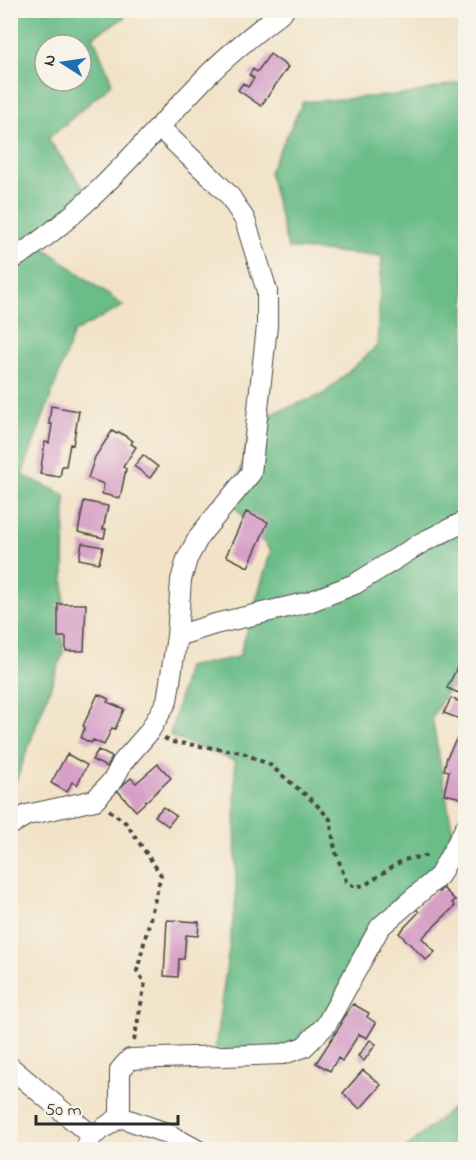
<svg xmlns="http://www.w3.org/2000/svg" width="476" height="1160" viewBox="0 0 476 1160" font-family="'Indie Flower',sans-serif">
  <rect width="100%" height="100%" fill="#f7f3e8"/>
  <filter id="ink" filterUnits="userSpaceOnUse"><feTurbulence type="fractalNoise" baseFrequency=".0167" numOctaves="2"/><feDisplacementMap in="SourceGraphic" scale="12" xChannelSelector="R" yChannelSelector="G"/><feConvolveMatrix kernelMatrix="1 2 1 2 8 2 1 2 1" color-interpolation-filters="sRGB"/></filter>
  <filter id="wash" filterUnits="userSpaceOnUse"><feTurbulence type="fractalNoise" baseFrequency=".008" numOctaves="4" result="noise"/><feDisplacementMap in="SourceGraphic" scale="24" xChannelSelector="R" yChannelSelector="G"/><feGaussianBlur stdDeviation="1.35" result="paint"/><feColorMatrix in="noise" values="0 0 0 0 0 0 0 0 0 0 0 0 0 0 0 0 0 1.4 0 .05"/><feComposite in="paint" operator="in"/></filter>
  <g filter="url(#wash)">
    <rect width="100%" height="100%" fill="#f2e3c8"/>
    <path fill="#6abc88" stroke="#4a745a" stroke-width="1.5" fill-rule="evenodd" d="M11,11H125L124,18L93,36L112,83L48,139L90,197L31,238L123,306L74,332L22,475L65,495L63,653L11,794ZM45,45H81V81H45Z
      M465,81V658L432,718L455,845L377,942L328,1029L280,1062L215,1048L236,899L235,761L170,736L187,667L239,657L271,551L232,503L253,421L324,394L377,346L382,256L288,248L269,172L303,102L409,94Z
      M465,1097V1149H405Z"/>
    <g id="blocks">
      <path fill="#d59fc6" d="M270,54L288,67L261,106L238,90L243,83L248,87L254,78L249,75L253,69L257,72Z
        M51,406L79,411L73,445L70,444L66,466H62L60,477L40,474L45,442L49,443L52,424H49Z
        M112,431L117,434L119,432L133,441L131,444L136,447L123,467L126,469L120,498L102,494L104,484L88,478L95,457Z
        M143,455L158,467L150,478L134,466Z
        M84,501L108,506L103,529H106L104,538L78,532Z
        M246,512L268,522L248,567L226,556Z
        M82,543L103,547L99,563L79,559Z
        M58,604H86L84,651H66V637H58Z
        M466,649V696L447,688Z
        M98,694L109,699L107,702L124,709L115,729L112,728L104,745L93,740L91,743L81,738L85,727L83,726Z
        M451,698L466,704L460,719L444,713Z
        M465,726L466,792H464L462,798L444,794L449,771L444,770L447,757L457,738H462Z
        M98,750L112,757L107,767L92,760Z
        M67,754L87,765L77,785L72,782L67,792L51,783Z
        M158,764L171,778L136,811L117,790L131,778L136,783Z
        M163,807L176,816L168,826L155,816Z
        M443,888L455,900L452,903L455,906L422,938L435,952L426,960L399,933L419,912L416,909L437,889L439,892Z
        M167,920L199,922L198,936L186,935L184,959H179L178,977L164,976Z
        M353,1004L369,1013L367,1017L376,1023L367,1038L359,1034L342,1061L338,1058L330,1071L316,1063L342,1023L340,1022Z
        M370,1040L376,1044L364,1061L358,1056Z
        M363,1070L381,1085L360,1109L343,1093Z"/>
    </g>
  </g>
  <g filter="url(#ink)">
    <use href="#blocks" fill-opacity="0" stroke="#494743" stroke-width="1.5"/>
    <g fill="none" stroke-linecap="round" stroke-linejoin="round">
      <g stroke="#494743" stroke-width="22">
        <path id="minor" d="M10,261C88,214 144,140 207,76C230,52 258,31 284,10
          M177,636L215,624L309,602L355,584L423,542L466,521
          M10,825L27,815L95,800L114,779L122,763L149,732L167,701L177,636L181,580L187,559L200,535L251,473L267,326V291L245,220L229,195L213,179L159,127
          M10,1067L92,1136
          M120,1117V1070L130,1059L283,1054L304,1047L326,1025L380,927L439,876L466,827
          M120,1117L166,1133L197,1150
          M85,1150L92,1136L120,1117"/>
      </g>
      <path stroke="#494743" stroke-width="4" stroke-dasharray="4.5 4.5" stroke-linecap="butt" d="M164,738L172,742L241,752L270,765L314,802L330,819L335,850L346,881L354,887L365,885L403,860L430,855
        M109,810L126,823L161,875L137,971L145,983L134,1041"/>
      <use href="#minor" stroke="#fff" stroke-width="20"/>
    </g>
  </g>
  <rect width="476" height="1160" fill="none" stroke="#f7f3e8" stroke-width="36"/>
  <g transform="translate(63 63) rotate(282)"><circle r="28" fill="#f7f3e8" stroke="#a5a39c" stroke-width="1.5"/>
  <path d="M0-4.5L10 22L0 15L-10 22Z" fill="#1f6fb2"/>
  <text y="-9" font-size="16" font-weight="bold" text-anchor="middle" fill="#2b2b2b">N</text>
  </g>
  <path d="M36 1115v9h142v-9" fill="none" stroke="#2b2b2b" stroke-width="3"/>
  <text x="45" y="1115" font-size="18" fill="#2b2b2b" stroke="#f7f3e8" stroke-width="4.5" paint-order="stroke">50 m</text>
</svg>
